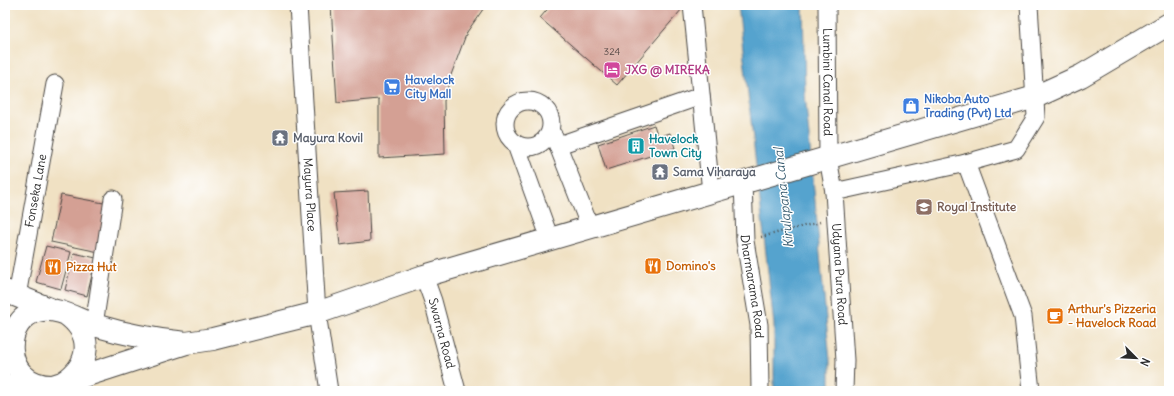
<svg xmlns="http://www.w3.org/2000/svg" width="1174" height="396" viewBox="0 0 1174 396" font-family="Delius,sans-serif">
  <rect width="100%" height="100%" fill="#fff"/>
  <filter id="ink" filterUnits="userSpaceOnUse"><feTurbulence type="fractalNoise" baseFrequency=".025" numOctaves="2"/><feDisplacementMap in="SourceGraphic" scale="8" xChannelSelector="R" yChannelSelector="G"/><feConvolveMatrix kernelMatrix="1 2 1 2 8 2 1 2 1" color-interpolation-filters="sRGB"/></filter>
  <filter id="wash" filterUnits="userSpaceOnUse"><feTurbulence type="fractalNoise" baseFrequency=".012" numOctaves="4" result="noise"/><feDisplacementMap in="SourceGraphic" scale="16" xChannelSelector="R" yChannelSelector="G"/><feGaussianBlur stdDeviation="0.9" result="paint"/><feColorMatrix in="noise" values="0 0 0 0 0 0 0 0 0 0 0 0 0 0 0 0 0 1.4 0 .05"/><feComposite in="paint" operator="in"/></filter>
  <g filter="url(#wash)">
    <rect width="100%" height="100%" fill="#f0e1c3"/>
    <path fill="#55a3ce" stroke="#40677c" d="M738,5H803L805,94L830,361V391H774V325Z"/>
    <g id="blocks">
      <path fill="#d4a094" d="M331,5H486L467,32L451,75L444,101L445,154L379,158V99L337,103Z
        M551,5H678L682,9L617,85L540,18Z
        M654,125L658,137L670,133L675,148L606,170L598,144Z
        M368,191L370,241L340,245L334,193Z
        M61,195L109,204L99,252L51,242Z
        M46,246L71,252L61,289L36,282Z
        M74,253L96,258L87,296L65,290Z"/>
    </g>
  </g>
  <g filter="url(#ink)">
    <use href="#blocks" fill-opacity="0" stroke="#494642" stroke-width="1"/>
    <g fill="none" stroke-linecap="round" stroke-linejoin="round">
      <g stroke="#494642" stroke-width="19">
        <g id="minor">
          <path id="s1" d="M298,5L317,313L329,391"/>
          <path d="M692,5L711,192"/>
          <path id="s2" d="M827,5L828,158L834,192L845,360L844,391"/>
          <circle cx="528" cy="124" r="23"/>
          <path d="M554,136L590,227"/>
          <path d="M516,145L550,239"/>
          <path d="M559,145L701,96"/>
          <path d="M966,163L1023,316L1031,391"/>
          <path id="s3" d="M743,182L745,241L759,325L760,391"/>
          <path d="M834,192L966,163L1016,149L1036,117L1029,5"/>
          <path id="s4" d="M424,276L433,301L457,391"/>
          <path id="s5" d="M17,296L55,84"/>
          <path d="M94,325L113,199"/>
        </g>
      </g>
      <g stroke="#494642" stroke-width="24">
        <path id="major" d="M5,291L52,310"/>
      </g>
      <g stroke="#494642" stroke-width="24">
        <path id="highway" d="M186,343C155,340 124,334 94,325C77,320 61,308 42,310C0,315 0,387 53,386L186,343L213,339L317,313L424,276L1035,97L1081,76L1169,24
          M64,382C91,364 94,334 66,314
          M5,386L33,384"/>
      </g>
      <path stroke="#494642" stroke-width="2.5" stroke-dasharray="1 3" stroke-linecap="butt" d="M761,237L820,222"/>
      <use href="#minor" stroke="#fff" stroke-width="17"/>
      <use href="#major" stroke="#fff" stroke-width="22"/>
      <use href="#highway" stroke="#fff" stroke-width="22"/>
    </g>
  </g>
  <defs>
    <g id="hotel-square" transform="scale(0.9)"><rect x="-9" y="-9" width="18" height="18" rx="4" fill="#d1479c" stroke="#fff"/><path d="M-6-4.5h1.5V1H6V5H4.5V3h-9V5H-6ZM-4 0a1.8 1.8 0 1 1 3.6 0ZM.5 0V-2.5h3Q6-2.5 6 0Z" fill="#fff"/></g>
    <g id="supermarket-square" transform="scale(0.9)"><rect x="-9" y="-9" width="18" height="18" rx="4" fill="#3f7fe0" stroke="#fff"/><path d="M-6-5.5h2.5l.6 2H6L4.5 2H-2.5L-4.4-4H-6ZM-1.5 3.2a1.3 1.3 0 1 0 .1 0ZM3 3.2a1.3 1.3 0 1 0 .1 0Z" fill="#fff"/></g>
    <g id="shop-square" transform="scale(0.9)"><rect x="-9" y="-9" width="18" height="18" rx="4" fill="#3f7fe0" stroke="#fff"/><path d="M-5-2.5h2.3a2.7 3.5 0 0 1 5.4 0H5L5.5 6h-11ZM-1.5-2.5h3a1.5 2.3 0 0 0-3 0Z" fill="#fff"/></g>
    <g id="temple-square" transform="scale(0.9)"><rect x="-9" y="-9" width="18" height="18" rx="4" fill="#6b7280" stroke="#fff"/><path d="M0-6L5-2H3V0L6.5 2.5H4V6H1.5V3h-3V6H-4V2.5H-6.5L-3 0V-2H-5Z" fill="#fff"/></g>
    <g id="building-square" transform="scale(0.9)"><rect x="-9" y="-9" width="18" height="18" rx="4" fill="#0f9aa8" stroke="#fff"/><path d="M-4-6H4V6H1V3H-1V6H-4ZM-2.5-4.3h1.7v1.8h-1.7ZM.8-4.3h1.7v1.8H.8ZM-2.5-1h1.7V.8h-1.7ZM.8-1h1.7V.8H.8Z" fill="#fff"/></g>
    <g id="school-square" transform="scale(0.9)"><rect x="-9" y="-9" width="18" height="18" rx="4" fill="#8d6e63" stroke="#fff"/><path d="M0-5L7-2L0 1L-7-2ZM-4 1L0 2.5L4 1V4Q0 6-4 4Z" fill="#fff"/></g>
    <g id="restaurant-square" transform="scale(0.9)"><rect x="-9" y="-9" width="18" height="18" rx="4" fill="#e8710a" stroke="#fff"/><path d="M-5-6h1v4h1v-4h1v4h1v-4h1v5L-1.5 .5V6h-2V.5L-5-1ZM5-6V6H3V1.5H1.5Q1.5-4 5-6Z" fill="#fff"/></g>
    <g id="cafe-square" transform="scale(0.9)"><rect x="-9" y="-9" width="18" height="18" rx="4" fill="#e8710a" stroke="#fff"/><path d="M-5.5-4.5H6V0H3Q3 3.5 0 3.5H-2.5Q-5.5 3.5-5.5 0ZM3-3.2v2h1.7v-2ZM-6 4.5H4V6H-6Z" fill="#fff"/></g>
  </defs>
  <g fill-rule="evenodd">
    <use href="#hotel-square" x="612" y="70"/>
    <use href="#supermarket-square" x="392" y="87"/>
    <use href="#shop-square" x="911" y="106"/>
    <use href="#temple-square" x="280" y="138"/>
    <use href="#building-square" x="636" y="146"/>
    <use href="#temple-square" x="660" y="172"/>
    <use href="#school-square" x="924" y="207"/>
    <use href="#restaurant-square" x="653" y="266"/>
    <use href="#restaurant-square" x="53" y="267"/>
    <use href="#cafe-square" x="1055" y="316"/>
  </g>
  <g text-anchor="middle" stroke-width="3" stroke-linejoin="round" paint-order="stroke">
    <g font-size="10" fill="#554845">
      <text x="612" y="55">324</text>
    </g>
    <g font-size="12" font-weight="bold" fill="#b23c85" stroke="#fff" text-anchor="start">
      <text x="625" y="74">JXG @ MIREKA</text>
    </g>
    <g font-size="12" font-weight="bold" fill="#366cbe" stroke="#fff" text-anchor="start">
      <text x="405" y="84">Havelock<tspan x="405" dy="14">City Mall</tspan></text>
      <text x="924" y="103">Nikoba Auto<tspan x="924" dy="14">Trading (Pvt) Ltd</tspan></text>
    </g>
    <g font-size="12" fill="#2b2b2b" stroke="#fff">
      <text dy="4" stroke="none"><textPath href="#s2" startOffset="77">Lumbini Canal Road</textPath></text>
      <text dy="4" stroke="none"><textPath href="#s5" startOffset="107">Fonseka Lane</textPath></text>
      <text dy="4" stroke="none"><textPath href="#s1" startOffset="190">Mayura Place</textPath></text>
      <text dy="4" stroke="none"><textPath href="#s2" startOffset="270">Udyana Pura Road</textPath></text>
      <text dy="4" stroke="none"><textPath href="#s3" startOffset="105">Dharmarama Road</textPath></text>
      <text dy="4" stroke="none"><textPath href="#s4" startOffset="60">Swarna Road</textPath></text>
    </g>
    <g font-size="12" font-weight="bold" fill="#5b616d" stroke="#fff" text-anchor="start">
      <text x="293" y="142">Mayura Kovil</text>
      <text x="673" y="176">Sama Viharaya</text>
    </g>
    <g font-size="12" font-weight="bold" fill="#0d838f" stroke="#fff" text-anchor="start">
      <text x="649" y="143">Havelock<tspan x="649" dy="14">Town City</tspan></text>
    </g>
    <g font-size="12" font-weight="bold" fill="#785e54" stroke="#fff" text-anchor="start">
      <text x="937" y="211">Royal Institute</text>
    </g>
    <g font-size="12" font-weight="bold" fill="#c56008" stroke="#fff" text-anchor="start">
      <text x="666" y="270">Domino's</text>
      <text x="66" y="271">Pizza Hut</text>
      <text x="1068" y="313">Arthur's Pizzeria<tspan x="1068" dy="14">- Havelock Road</tspan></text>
    </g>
    <g font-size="13" font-style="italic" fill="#3e6174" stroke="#fff">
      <text transform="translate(783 198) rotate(-96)" y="5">Kirulapana Canal</text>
    </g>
  </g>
  <rect width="1174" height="396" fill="none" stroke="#fff" stroke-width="20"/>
  <g transform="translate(1136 358) rotate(114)" stroke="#ffffff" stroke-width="3" paint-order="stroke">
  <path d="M0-3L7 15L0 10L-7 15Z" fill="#2b2b2b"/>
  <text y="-6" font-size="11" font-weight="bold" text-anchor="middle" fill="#2b2b2b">N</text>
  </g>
</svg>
